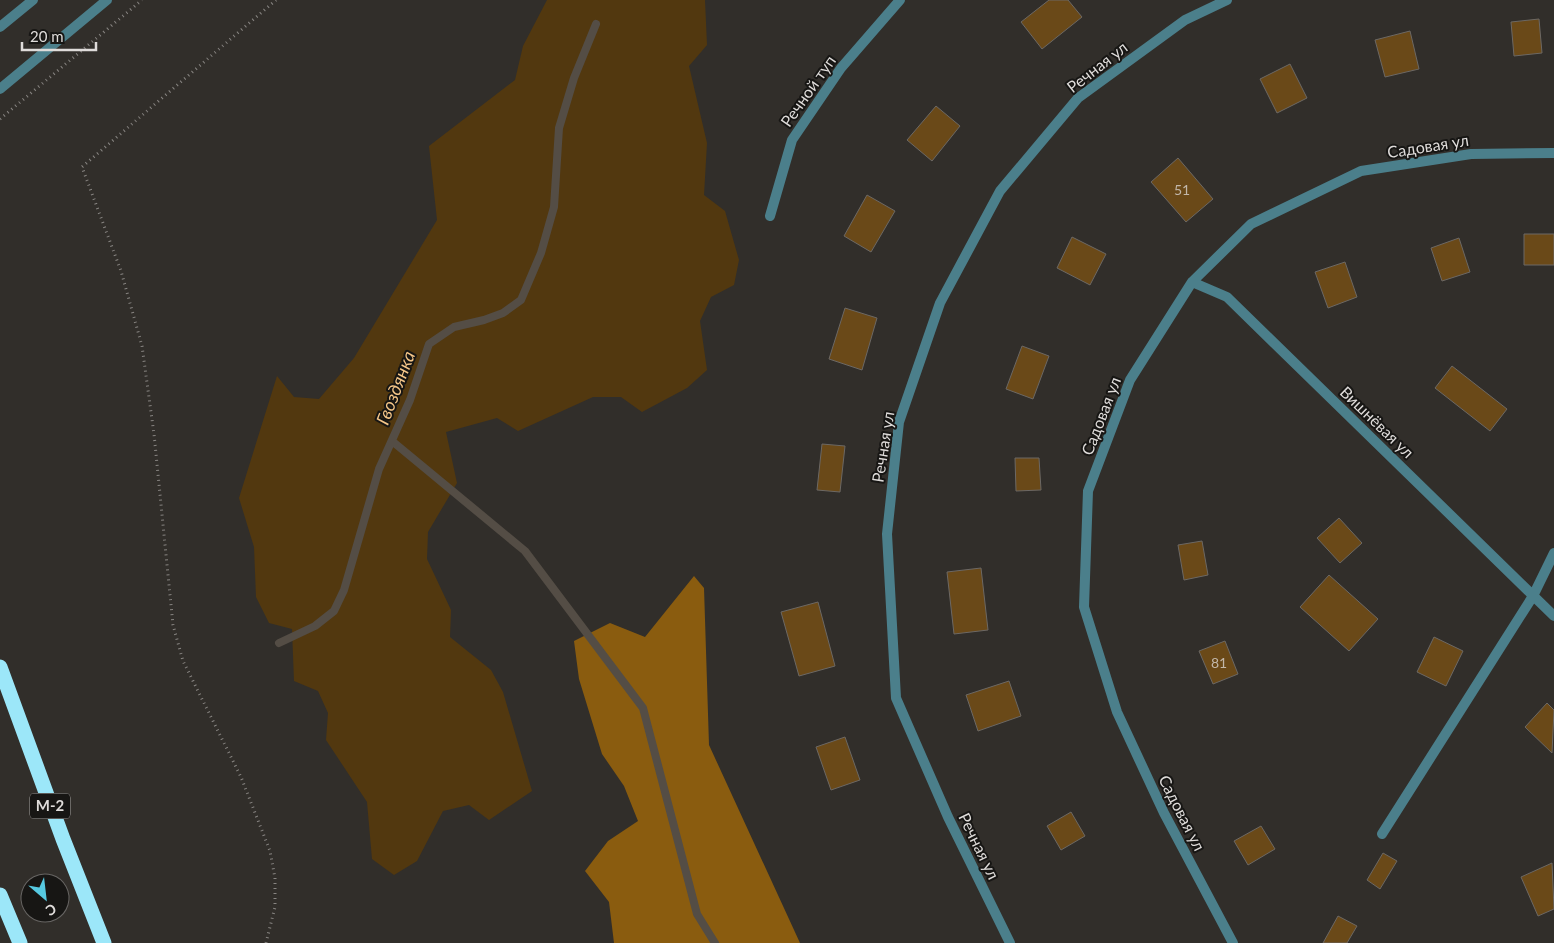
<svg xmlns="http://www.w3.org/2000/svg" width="1554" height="943" viewBox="0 0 1554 943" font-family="Lato,sans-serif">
  <rect width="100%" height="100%" fill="#312e2a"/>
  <path fill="#52380f" d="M547,0H705L707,45L689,66L707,143L704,195L725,211L739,260L734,285L711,297L700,321L707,370L687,388L642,412L621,397H593L518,431L497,418L446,432L457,483L428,532L427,559L451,610L450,637L491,670L503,692L532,791L489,820L469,805L443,811L417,861L394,875L372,859L367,802L326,740L328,713L318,691L294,681L292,629L269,623L256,597L254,547L239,498L277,376L294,397L319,399L354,358L437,220L429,146L515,80L523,46Z"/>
  <path fill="#8a5c0f" d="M694,576L704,588L709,745L800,943H614L609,902L585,871L608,841L638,821L624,786L602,754L579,679L574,641L610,623L645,637Z"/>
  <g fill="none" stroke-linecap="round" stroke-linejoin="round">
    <path stroke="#544d45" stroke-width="8" d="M392,441L525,551L643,708L697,914L715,943
      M279,643L315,626L334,611L344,590L379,469L410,400L429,344L454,327L484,320L503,313L521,300L541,253L554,207L559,128L574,78L596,24"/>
  </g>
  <path fill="#6a4918" stroke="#6c6864" d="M1049,0H1068L1082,17L1042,49L1021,22Z
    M1539,19L1542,53L1514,56L1511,22Z
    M1410,31L1419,69L1385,77L1375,40Z
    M1290,64L1307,98L1277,113L1260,79Z
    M936,106L960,126L932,161L907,140Z
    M1178,158L1213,199L1186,222L1151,182Z
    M867,195L895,211L871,252L844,236Z
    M1524,234H1554V265H1524Z
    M1072,237L1106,254L1090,285L1057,268Z
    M1459,238L1470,272L1442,281L1431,248Z
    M1345,262L1357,297L1328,308L1315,272Z
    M845,308L877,318L862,370L829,359Z
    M1022,346L1049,356L1033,399L1006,389Z
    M1452,366L1507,409L1490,431L1435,388Z
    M822,444L845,446L840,492L817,490Z
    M1015,458H1039L1041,490L1016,491Z
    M1339,518L1362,543L1340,563L1317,538Z
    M1202,541L1208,575L1184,580L1178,545Z
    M981,568L988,630L954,634L947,572Z
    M1329,575L1378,619L1349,651L1300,607Z
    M818,602L835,666L799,676L781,612Z
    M1434,637L1463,651L1446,686L1417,672Z
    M1225,641L1238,674L1213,684L1199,651Z
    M1009,681L1021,716L978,731L966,695Z
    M1547,703L1554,710L1552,753L1525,727Z
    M845,737L860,780L831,790L816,747Z
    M1071,812L1085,836L1061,850L1047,826Z
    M1261,826L1275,849L1248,865L1234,841Z
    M1383,853L1397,861L1380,889L1367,880Z
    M1552,863L1554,909L1538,916L1521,877Z
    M1338,916L1357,926L1347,943H1323Z"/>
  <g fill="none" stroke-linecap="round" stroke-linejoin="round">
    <path stroke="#888582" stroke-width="3" stroke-dasharray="1 4" stroke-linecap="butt" d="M0,119L142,0
      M266,943L275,907V878L270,851L241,777L183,661L173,625L154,434L142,346L121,271L82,167L276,0"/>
    <path stroke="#4b7f8b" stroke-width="10" d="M1010,943L948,817L896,698L887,534L899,422L940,303L1000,191L1078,98L1185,20L1227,0"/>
    <path stroke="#4b7f8b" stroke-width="10" d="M770,216L792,140L841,68L900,0
      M1192,282L1227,297L1554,616
      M1382,834L1533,596L1554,553
      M1233,943L1164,813L1117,712L1084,607L1088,491L1130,380L1192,282L1251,224L1361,171L1471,154L1554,153"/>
    <path stroke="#4b7f8b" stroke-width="10" d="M0,27L33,0
      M0,89L107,0"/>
    <path stroke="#9ce7f9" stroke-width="15" d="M0,667L63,839L104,943
      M0,895L20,943"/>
  </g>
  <g text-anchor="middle" stroke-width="4" stroke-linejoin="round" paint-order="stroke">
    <g font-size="14" fill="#c2b7aa">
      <text x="1182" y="195">51</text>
      <text x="1219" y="668">81</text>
    </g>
    <rect fill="#171614" stroke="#a3a19f" stroke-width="1" x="30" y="793.5" width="40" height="25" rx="4"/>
    <g font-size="15" font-weight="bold" fill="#dfdcda">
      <text x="50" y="811">М-2</text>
    </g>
    <g font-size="16" fill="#dfdcda" stroke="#171614">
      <text transform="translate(1097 67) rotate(-38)" y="6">Речная ул</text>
      <text transform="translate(808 91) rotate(-55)" y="6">Речной туп</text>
      <text transform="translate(1428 146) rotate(-9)" y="6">Садовая ул</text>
      <text transform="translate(1101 416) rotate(-69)" y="6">Садовая ул</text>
      <text transform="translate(1377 422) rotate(44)" y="6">Вишнёвая ул</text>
      <text transform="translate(883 447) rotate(-81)" y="6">Речная ул</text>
      <text transform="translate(1182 813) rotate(63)" y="6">Садовая ул</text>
      <text transform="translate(979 846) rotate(64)" y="6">Речная ул</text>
    </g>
    <g font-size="18" font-style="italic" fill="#f5c688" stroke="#171614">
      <text transform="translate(396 388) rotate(-69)" y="6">Гвоздянка</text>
    </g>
  </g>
  <g transform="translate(45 898) rotate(152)"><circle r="24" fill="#171614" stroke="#676563"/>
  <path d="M0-4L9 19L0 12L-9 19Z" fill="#56c9e1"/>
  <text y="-8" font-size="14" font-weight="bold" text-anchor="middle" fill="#dfdcda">С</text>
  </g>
  <path d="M22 42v8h74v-8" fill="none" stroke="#dfdcda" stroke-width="2.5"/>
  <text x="30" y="42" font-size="15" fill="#dfdcda" stroke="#171614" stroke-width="4" paint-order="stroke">20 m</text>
</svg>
